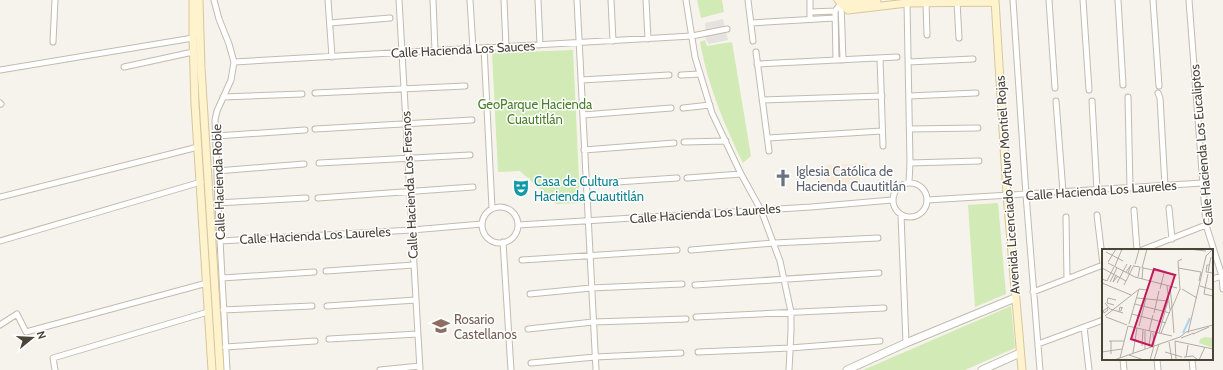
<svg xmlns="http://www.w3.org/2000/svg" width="1223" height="370" viewBox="0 0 1223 370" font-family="Cabin,sans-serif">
  <rect width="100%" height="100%" fill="#f6f3ec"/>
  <path fill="#f7ead8" d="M867,163L868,177H860V184L827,187L825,165Z"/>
  <path fill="#d2eab5" d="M697,0H722L724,12L701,18Z
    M705,40L707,46L732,42L751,156L743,163C736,150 731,137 725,124C714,97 705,70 700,42Z
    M573,50L580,203L556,204L520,171L498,172L492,53Z
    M998,203L1006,294L975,307L968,205Z
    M1011,306L1015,348L965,370H863Z"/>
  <path fill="#e5e3e0" d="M723,19L728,40L709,44L706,40L705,23Z"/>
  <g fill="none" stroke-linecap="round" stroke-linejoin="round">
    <g stroke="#c2bbae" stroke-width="7">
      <path id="minor" d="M214,0L219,19L229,44L234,62L231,80L217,111L215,120L218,203L227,370
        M328,0L332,57
        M399,0L420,370
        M433,0L435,51
        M470,0L473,49
        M504,0L506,47
        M538,0L540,45
        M577,0L596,370
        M611,0L613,41
        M646,0L648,39
        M686,0L695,57L712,113L741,174L761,210L780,261L791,312V331L789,370
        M748,0L753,41
        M810,0V19
        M1013,0L1026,195L1040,370
        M1049,0L1055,88
        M1083,0L1089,90
        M1118,0L1123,85
        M1153,0L1159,86
        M1189,0L1206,225L1222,276L1223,289
        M957,2L959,38
        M907,3L910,163L909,182
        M926,3L927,35
        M841,4L843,60
        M810,12L835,11
        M330,23L390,18
        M751,23L835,18
        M53,42L55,0
        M484,48L492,208
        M756,52L769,151
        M880,58L883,146
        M836,60L835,11L843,1
        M234,62L692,36L727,29
        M908,62L973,59
        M757,64L897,57
        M124,67L193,52
        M0,70L193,38
        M681,75L700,74
        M581,80L669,75
        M315,93L465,86
        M1158,93L1160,98L1165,186
        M909,96L976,93
        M223,97L302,94
        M1128,97L1130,188
        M762,100L882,96
        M1056,101L1063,192
        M1092,101L1097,190
        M0,103L1,104
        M683,108L710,105
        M583,115L671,108
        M315,129L472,120
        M910,129L978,128
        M216,136L305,130
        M768,138L882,131
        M684,142L726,141
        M584,150L674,143
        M319,163L470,155
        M910,163L979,161
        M217,171L304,164
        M687,178L741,174
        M893 200a17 17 0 1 1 34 0a17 17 0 1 1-34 0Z
        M586,184L677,178
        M0,197L198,147
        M318,198L473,187
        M927,200L1203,183
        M218,203L306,198
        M482 225a18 18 0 1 1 36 0a18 18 0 1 1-36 0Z
        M1169,208L1172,239
        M1134,210L1137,250
        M901,215L906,343
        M1097,215L1103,265
        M1066,217L1067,279
        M518,225L811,207L892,200
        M0,241L201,182
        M220,241L412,230L482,224
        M503,242L511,370
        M691,250L774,243L878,238
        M1142,250L1206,225
        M522,260L677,250
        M326,271L414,265
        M222,278L314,272
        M1212,279L1222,276
        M695,285L879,273
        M1033,292L1103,265
        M530,294L591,288L682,284
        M327,306L416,300
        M223,310L312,306
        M696,317L884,308
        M0,325L17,314L26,332L207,283
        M1084,327L1089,370
        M528,329L593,322L686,319
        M329,339L418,334
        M1038,344L1103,320
        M225,347L315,341
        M698,352L790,348L880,341
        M1123,359L1124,370
        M1157,359L1158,370
        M1192,359L1193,370
        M531,363L595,357L681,353
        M55,370L53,358L208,312
        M380,370L420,366"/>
    </g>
    <g stroke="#c2bbae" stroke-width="9">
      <path id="tertiary" d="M847,370L906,343L1015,298
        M982,370L1020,353"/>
    </g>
    <g stroke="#d6c79b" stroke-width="9">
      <path id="secondary" d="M193,0V38L195,104L212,370
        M199,0L201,68L220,370
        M838,0L848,10L907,3L995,2
        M847,0L851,3L877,2
        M995,0L1007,195L1022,370"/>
    </g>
    <use href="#minor" stroke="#fff" stroke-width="5"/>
    <use href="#tertiary" stroke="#fff" stroke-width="7"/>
    <use href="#secondary" stroke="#fff3cd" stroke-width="7"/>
  </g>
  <defs>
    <g id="church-bare" transform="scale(1.38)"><path d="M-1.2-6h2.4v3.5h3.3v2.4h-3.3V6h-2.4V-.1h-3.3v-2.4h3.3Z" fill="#6b7280" stroke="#fff" stroke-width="2.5" paint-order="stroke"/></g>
    <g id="theatre-bare" transform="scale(1.38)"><path d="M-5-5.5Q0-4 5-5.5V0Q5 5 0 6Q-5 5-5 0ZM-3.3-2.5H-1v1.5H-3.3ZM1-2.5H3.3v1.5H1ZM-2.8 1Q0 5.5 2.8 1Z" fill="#0f9aa8" stroke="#fff" stroke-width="2.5" paint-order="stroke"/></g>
    <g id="school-bare" transform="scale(1.38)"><path d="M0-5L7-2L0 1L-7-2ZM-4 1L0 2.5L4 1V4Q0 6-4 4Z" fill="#8d6e63" stroke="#fff" stroke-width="2.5" paint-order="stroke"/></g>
  </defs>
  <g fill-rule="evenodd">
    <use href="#church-bare" x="783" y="178"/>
    <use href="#theatre-bare" x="521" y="188"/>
    <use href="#school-bare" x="441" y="326"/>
  </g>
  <g text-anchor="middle" stroke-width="3" stroke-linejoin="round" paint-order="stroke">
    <g font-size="13" fill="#4b4439" stroke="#fff">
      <text transform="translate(463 49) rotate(-3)" y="5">Calle Hacienda Los Sauces</text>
      <text transform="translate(1201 145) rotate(-95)" y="5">Calle Hacienda Los Eucaliptos</text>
      <text transform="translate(218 182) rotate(-92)" y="5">Calle Hacienda Roble</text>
      <text transform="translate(409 185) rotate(-93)" y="5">Calle Hacienda Los Fresnos</text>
      <text transform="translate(1007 185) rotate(-94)" y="5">Avenida Licenciado Arturo Montiel Rojas</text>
      <text transform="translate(1101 190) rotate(-4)" y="5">Calle Hacienda Los Laureles</text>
      <text transform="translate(705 213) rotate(-4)" y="5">Calle Hacienda Los Laureles</text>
      <text transform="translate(315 235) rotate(-3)" y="5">Calle Hacienda Los Laureles</text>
    </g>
    <g font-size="13" fill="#4a7f2a" stroke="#fff">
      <text x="535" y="109">GeoParque Hacienda<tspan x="535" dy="15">Cuautitlán</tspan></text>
    </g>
    <g font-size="13" fill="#5b616d" stroke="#fff" text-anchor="start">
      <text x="796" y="176">Iglesia Católica de<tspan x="796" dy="15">Hacienda Cuautitlán</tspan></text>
    </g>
    <g font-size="13" fill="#0d838f" stroke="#fff" text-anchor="start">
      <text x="534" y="186">Casa de Cultura<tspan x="534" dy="15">Hacienda Cuautitlán</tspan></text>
    </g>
    <g font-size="13" fill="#785e54" stroke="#fff" text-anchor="start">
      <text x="454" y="324">Rosario<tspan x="454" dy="15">Castellanos</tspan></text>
    </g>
  </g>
  <g transform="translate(1102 249)">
    <rect width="111" height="111" fill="#f6f3ec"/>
    <path d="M103,88L111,89V99L97,94L98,90Z" fill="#d2eab5"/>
    <path fill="none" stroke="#a9d4f2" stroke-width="2" d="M81,84L88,69"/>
    <path fill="none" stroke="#b2ada4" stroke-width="1" d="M86,0L104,2M4,3L21,12M6,13L14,0M6,14L33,28L75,39M33,15L37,1M107,16H105L104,23L111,24M13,17L20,0M32,17L38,18L36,28M0,19L24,32M40,19L45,0M41,19L75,26M76,19L99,23L97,32M24,23L29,16L26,24M106,23L109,8M14,26L11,33L16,27M0,30L5,32L12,18M40,30L41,18M8,33L15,19M0,34L29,46M15,34L25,15M22,36L32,16M65,37L68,61M98,37L111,41M103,39L102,45L111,47M103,39L106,25M37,40L45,41L48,33M58,40L62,24M80,40L95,49M78,41L76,12L80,10M35,49L66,52M3,54L8,60L21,64M33,55L68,64M12,56L5,54L6,49L14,51M20,58L19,62H17L18,58L21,59M5,59L6,61L2,64L1,62L5,59L6,58M52,64L57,42M30,65L64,74M3,67L36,41M4,68L25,76M27,75L37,40M26,77L70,87M37,77L44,49M47,82L51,66M51,84L52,97M57,84L66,52M59,84L70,57L68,38M72,84L70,59L78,40M86,84L104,7L111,0M91,85L107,78M79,89L92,84M7,92H22M73,92L111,100M73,92L74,111M67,93L70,111M40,97L41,81M47,97L49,83M43,100V82M0,103L20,100M63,103L80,108M31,104L35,79M9,105V92M27,106L42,111M82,108L91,107L96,111M84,108L86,96M18,109L26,77M12,111L78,88L84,83L111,76M48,111L52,97M52,111L57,95M97,111L103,98"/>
    <path fill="#c2185b" fill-opacity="0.15" stroke="#c2185b" stroke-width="2" d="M52,20L73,26L50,97L29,90Z"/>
    <rect width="111" height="111" fill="none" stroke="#4b4439" stroke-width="2"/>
  </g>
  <g transform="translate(32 338) rotate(72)" stroke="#ffffff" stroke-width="3" paint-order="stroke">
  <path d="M0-3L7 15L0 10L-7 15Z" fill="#4b4439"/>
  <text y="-6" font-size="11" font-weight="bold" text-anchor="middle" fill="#4b4439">N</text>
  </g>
</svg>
